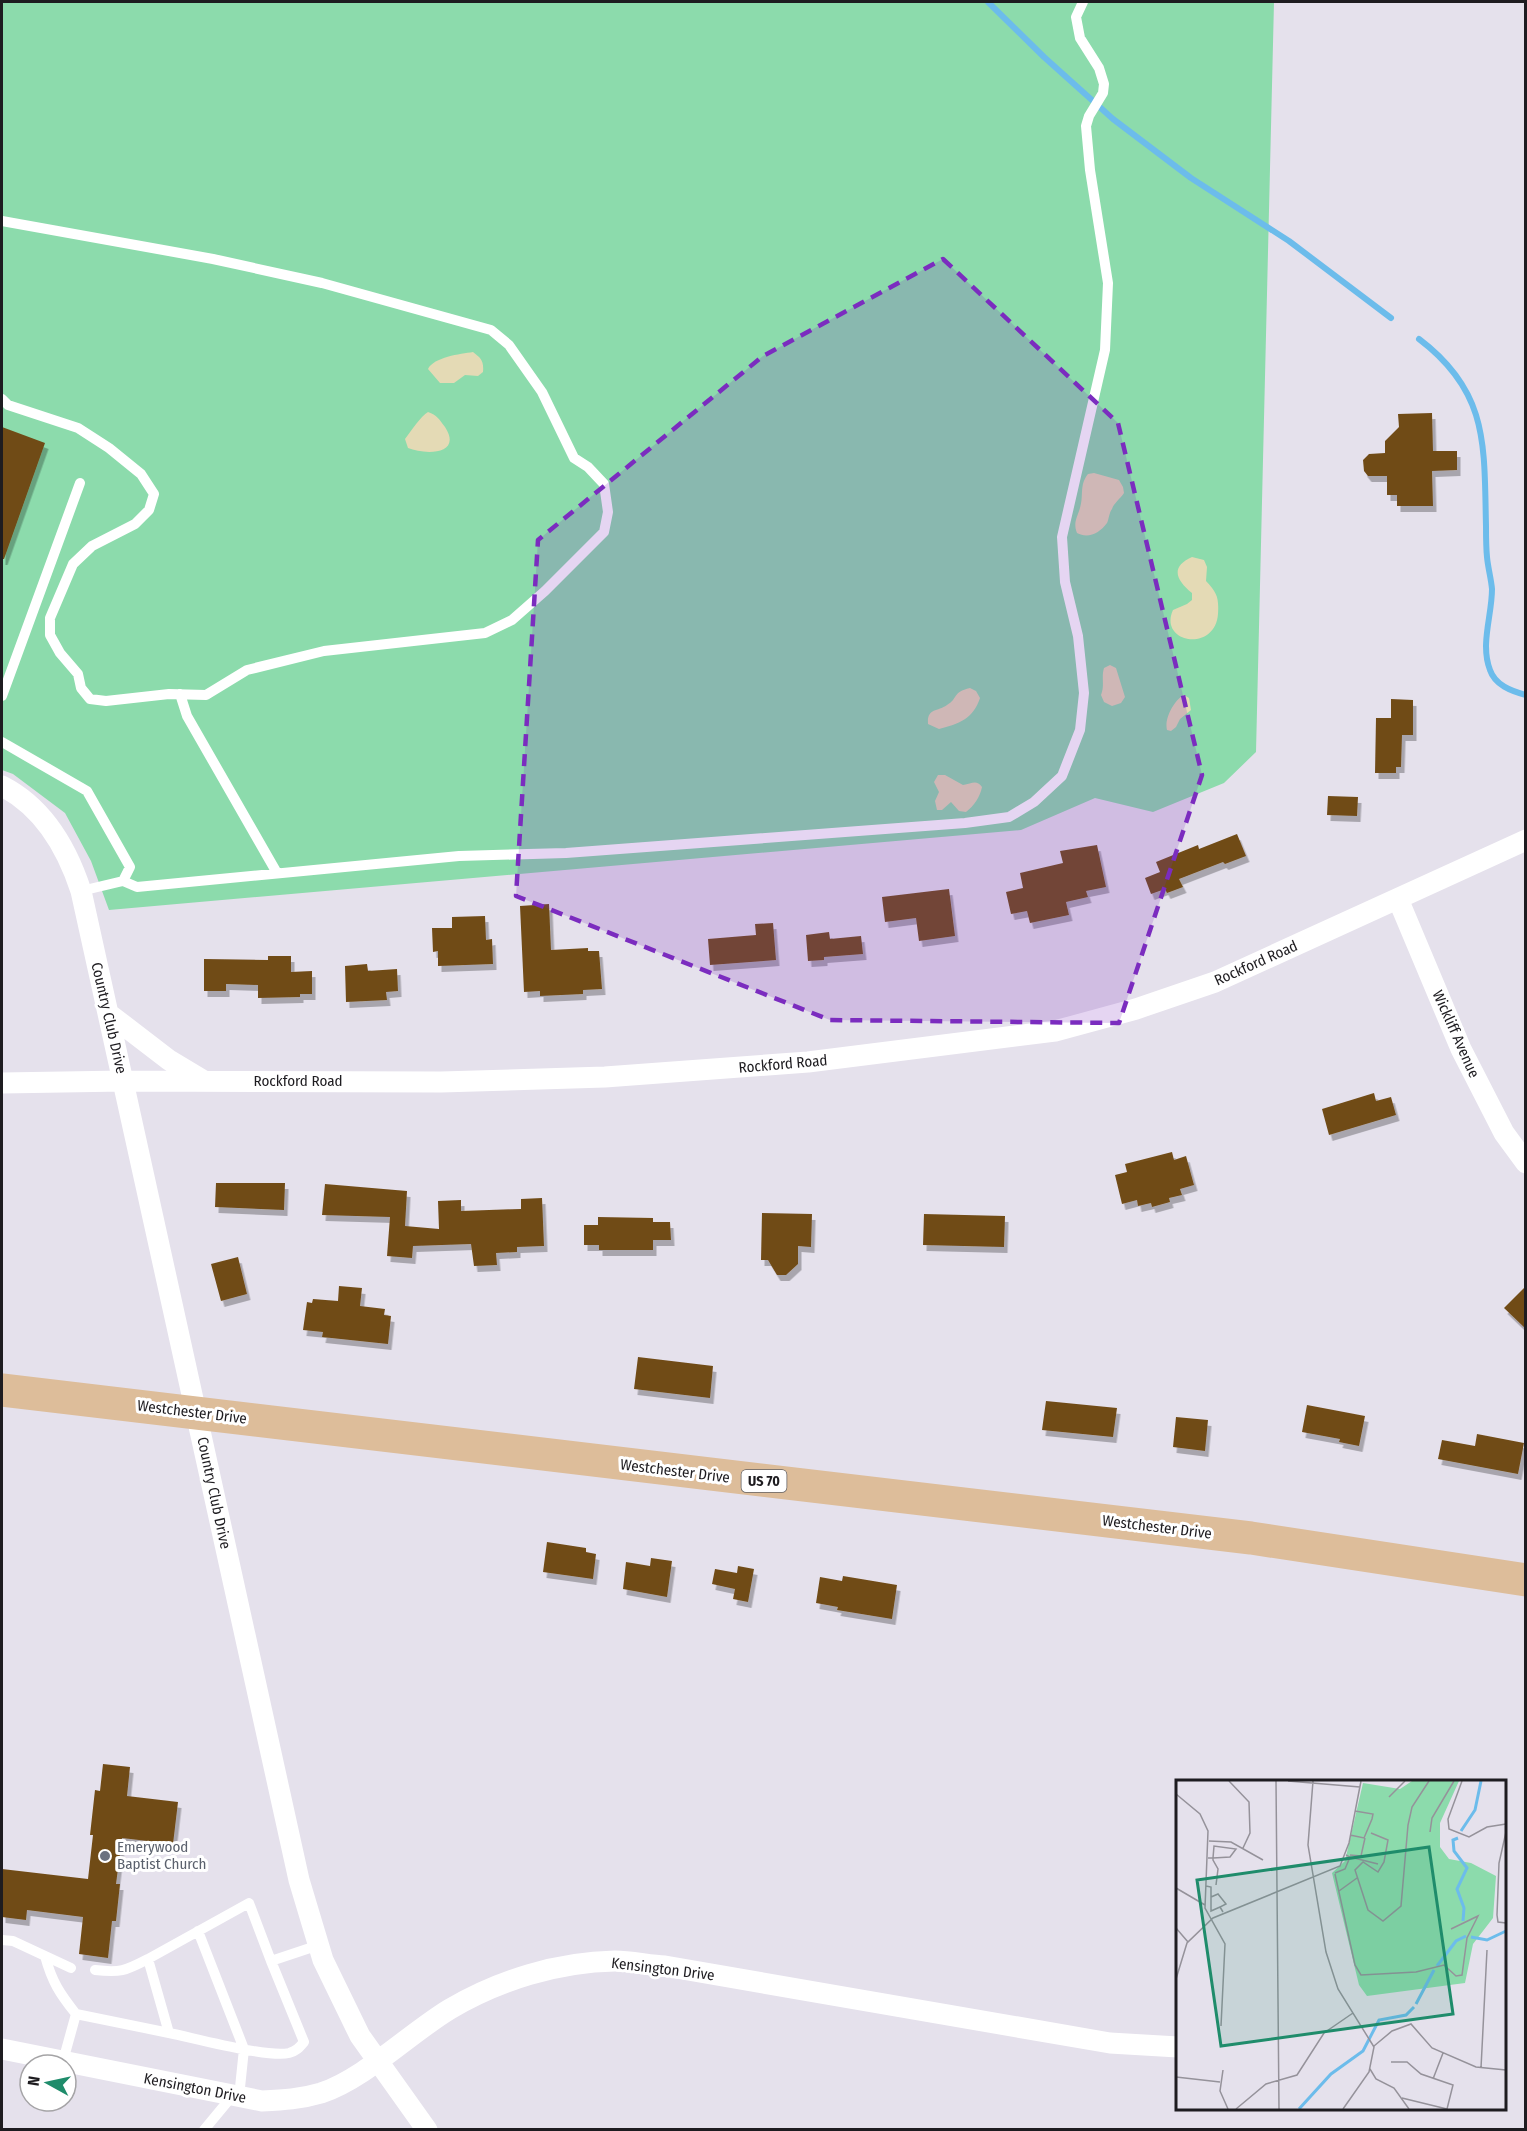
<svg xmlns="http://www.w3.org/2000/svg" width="1527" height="2131" viewBox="0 0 1527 2131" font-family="'Fira Sans Condensed',sans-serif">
  <defs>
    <filter id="shadow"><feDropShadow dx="3.5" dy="6" stdDeviation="0" flood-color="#0004"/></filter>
  </defs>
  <rect width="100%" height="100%" fill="#e5e1ec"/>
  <path fill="#8cdbac" d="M2,2H1274L1256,752L1224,783L1153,812L1095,798L1021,830L109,910L91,861L65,813L13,774L2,770Z"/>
  <path fill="#e4dab5" d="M473,352C481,358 484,361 483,372L478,376L465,375L454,383H440L428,369C434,357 460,354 473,352Z
    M428,412C437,415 439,419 445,427C463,455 425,455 408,448L405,439C411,431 421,416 428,412Z
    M1094,473L1119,480L1123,487L1124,493C1120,499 1114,503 1112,509C1109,513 1109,519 1107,523C1100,533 1088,539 1077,533C1073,523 1077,518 1080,508C1084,496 1079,485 1088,474Z
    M1192,557L1204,560L1207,567L1206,581C1217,593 1219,597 1218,614C1215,653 1158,643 1173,610L1187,604L1192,600V593C1176,580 1170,567 1192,557Z
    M1110,665L1116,668L1125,697L1121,703L1112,706L1104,702L1101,695C1105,685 1101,678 1104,668Z
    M970,688L976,691L980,698C973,719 959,724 939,729L928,724C927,708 937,712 947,705C958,699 952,692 970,688Z
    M1184,695L1189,698L1191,710L1180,719L1176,727L1171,731L1167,730C1164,719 1174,700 1184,695Z
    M938,775H945L963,785C972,784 976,779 982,787C980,797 974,806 966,812L959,811L951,802L942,810H937L935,801L939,792L934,782Z"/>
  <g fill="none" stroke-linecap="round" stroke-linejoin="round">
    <path stroke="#6cbceb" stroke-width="6" d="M988,2L1044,57L1113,119L1191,178L1289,241L1391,318
      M1419,339C1489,392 1484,445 1486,526C1486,536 1486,547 1487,557C1488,568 1491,578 1492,589C1492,616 1480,644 1490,670C1495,685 1511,691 1526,695"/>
  </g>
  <path fill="#704b17" filter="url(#shadow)" d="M1432,413L1433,451H1457V470L1432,471L1433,506H1397V495H1387V476H1368L1364,471L1363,460L1369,454L1385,453V441L1399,427L1398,414Z
    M2,427L45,443L4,559H2Z
    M1391,699L1413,700V735H1402L1401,767H1396V773H1375L1376,718H1391Z
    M1328,796L1358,797L1357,816L1327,815Z
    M1237,834L1246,856L1225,864L1223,862L1179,879L1183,887L1167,893L1165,889L1151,894L1145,878L1160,872L1156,862L1198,845L1199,849Z
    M1097,845L1106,887L1086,891L1088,897L1066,902L1069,915L1030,923L1027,911L1011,914L1006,892L1023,888L1020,873L1063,863L1060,851Z
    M949,889L955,936L919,941L916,918L885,922L882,897Z
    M549,904L551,950L588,948V951H599L602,989L583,990V994L540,996V991L524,992L520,906Z
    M485,916L486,940L492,939L493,964L438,966V951L433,952L432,928H452V917Z
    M773,923L776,960L710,965L708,939L756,935L755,924Z
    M829,932L830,939L861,936L863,954L824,957V960L808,961L806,935Z
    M268,956H291V972L312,971V994H300V997L258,998V985L226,984V991H204V959L268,960Z
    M367,964L368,971L397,969L398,991L386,992L387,1000L346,1002L345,966Z
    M1374,1093L1376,1101L1391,1097L1396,1115L1329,1135L1322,1109Z
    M1172,1152L1174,1160L1186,1156L1194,1185L1180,1189L1182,1195L1169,1198L1170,1202L1152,1207L1151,1203L1138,1206L1137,1200L1122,1204L1115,1175L1127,1172L1125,1164Z
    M216,1183H285L284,1210L215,1207Z
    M325,1184L407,1191L405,1226L439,1229L438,1201L461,1200V1211L521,1209V1199L542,1198L544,1246L517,1247V1252L496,1253L497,1265L474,1266L471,1244L413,1246L412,1258L387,1256L390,1217L322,1215Z
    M762,1213L812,1214L811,1247L798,1246V1264L786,1275H777L768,1260H761Z
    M924,1214L1005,1216L1004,1247L923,1245Z
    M598,1217L653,1218V1222H670L671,1240H653V1250H599V1245H584V1225H598Z
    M238,1257L247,1294L221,1301L211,1264Z
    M339,1286L362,1288L360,1306L385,1309L384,1315L391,1316L388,1344L322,1337L323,1332L303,1330L307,1302L312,1303L313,1299L338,1301Z
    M1526,1286V1329L1504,1308Z
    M638,1357L713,1366L710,1398L634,1389Z
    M1046,1401L1117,1408L1113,1437L1042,1430Z
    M1307,1405L1365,1416L1359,1446L1339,1442L1340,1439L1302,1432Z
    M1176,1417L1208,1420L1205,1451L1173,1447Z
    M1477,1434L1524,1443L1518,1474L1438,1459L1442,1440L1475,1446Z
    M547,1542L586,1548V1552L596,1554L593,1579L543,1572Z
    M651,1558L672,1561L667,1597L623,1589L626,1562L650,1566Z
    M738,1566L754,1569L748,1602L733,1599L735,1589L712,1584L715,1569L737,1573Z
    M843,1576L897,1585L892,1619L837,1610L838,1607L816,1603L820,1577L842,1581Z
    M103,1764L130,1767L127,1796L178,1802L173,1844L122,1838L116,1884H120L116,1921H112L108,1958L79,1954L83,1917L27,1910L26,1920L2,1917V1869L88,1879L93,1835H90L95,1790L100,1791Z"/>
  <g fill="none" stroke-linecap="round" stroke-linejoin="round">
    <path stroke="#fff" stroke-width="10" d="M2,221L213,259L322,283L491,330L509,345L542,392L574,458L588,467L604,484L608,512L604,532L545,591L512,620L485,633L324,651L247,670L206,695L169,694L106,701L90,699L81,688L78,674L60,653L50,635V618L73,564L92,546L135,524L149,510L154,494L141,474L109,448L78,428L8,405L2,399
      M180,694L187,716L277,873
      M2,696L80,483
      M2,742L87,791L130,867L123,881L81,891
      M123,881L137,887L459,856L566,853L965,823L1009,817L1034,802L1062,776L1080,730L1084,693L1078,636L1065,582L1062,537L1105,350L1108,283L1090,170L1086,126L1089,116L1103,93L1104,84L1099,68L1080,38L1076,17L1083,2
      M198,1931L244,2049L239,2097
      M2,1940L13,1941L71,1968
      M45,1956C52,1982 60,1994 76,2014
      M95,1970C120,1973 125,1971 148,1959
      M169,2033C194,2038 268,2058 289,2053C296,2051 299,2048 304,2042L271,1961
      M63,2061L76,2014L169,2033L148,1959L249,1903L271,1961L319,1945
      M204,2130L233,2095"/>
    <path stroke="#fff" stroke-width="21" d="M2,786C43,807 67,848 81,891L299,1880L323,1960L360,2036L427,2130
      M1398,899L1461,1049L1504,1133L1526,1163
      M109,1014L169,1060L204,1081
      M2,1083L124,1081L441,1082L605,1077L808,1062L1055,1031L1136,1009L1215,982L1526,840
      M2,2049L262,2101C283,2100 301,2099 321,2093C364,2079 410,2033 450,2009C499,1980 558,1962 615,1961C631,1961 648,1965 665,1966L1110,2043L1178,2047"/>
    <path stroke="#ddbd9a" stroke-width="33" d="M2,1390L1251,1538L1526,1580"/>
  </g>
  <path fill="#7b2cbf" fill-opacity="0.2" stroke="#7b2cbf" stroke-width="4.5" stroke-dasharray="12 8" stroke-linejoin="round" d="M943,259L1118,423L1202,775L1119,1023L830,1020L516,896L538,540L763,356Z"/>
  <circle fill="#6b7280" stroke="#fff" stroke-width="2" cx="105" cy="1856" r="6"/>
  <g text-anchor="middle" stroke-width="6" stroke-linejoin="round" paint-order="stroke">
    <rect fill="#fff" stroke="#626063" stroke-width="1.5" x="741.5" y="1470" width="45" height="22" rx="4.5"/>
    <g font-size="14" font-weight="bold" fill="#1e1c20">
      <text x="764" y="1486">US 70</text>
    </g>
    <g font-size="15" fill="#1e1c20" stroke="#fff">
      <text transform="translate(1256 963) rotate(-24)" y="5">Rockford Road</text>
      <text transform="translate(109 1018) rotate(77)" y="5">Country Club Drive</text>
      <text transform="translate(1456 1034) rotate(66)" y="5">Wickliff Avenue</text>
      <text transform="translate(783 1064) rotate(-5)" y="5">Rockford Road</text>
      <text x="298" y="1086">Rockford Road</text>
      <text transform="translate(192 1412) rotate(7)" y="5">Westchester Drive</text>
      <text transform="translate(675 1471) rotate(7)" y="5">Westchester Drive</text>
      <text transform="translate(214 1493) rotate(78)" y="5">Country Club Drive</text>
      <text transform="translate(1157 1527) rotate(7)" y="5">Westchester Drive</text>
      <text transform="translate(663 1969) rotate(7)" y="5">Kensington Drive</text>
      <text transform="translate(195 2088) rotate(11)" y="5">Kensington Drive</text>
    </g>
    <g font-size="15" fill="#5b616d" stroke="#fff" text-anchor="start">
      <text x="117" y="1852">Emerywood<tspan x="117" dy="17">Baptist Church</tspan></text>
    </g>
  </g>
  <g transform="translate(1176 1780)">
    <rect width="330" height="330" fill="#e5e1ec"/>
    <path d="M236,1H283L264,43V67L273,79L295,83L320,96L317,138L297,164L289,203L191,216L183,205L156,93L169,81L187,3L224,9Z" fill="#8cdbac"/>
    <path fill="none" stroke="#6cbceb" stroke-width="3" d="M285,51L299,30L305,1M282,58L277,60L278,71L291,88L281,109L288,128L287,141M295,157L311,160L330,151M261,186L280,161L290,156M240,224L258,190M123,329L155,294L187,271L203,240L230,235L238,227"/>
    <path fill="none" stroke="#95929a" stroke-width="1.5" d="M53,1L73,22L74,53L67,68M100,1L103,329M112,1L184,7M137,1L132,65L150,172L162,209L198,267L193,292L167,329M286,1L272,39L273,49L293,57L311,47L330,44M0,14L24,34L32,51L29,128L49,164L45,246M213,17L229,1M254,52L256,38L278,1M330,52L323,83L321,135L322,142L330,143M195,53L212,60L208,82L202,92L187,82L179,90L192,130L207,141L225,126L232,45L236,27L253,1M174,55L188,58L196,39L197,34L179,31M33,61L55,62L87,80M174,75L185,76L189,58M174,77L202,84M32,78H37L54,77L60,69L38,66L37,78V80L42,89L40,105M159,93L169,89L174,77L170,75M159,94L179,185L185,195L240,192L268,185L280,196L286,195L291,158L302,136L275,149M30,106L35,107V117L42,114L50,124L44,127L47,132M0,108L29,125M163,111L181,98M35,117V131L44,127M0,148L12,162M0,199L11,163L37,138L164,86L173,63L185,1M198,266L216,251L235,244L256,268L300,287L330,290M215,282H231L245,294L277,305L271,329M305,288L311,170M194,289L200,299L218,308L233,329M47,290L44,311L52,329M0,297L44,302M257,299L267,273M226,318L271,329M60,329L90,304L121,295L148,253L177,233"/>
    <path fill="#1f8c6b" fill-opacity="0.15" stroke="#1f8c6b" stroke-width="3" d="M253,67L277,234L45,266L21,100Z"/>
    <rect width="330" height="330" fill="none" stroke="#1e1c20" stroke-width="3"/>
  </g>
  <rect width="1527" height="2131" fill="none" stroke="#1e1c20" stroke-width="6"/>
  <g transform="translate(48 2083) rotate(278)"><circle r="28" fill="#ffffff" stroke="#a5a4a6" stroke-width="1.5"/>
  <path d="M0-4.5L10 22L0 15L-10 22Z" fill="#1f8c6b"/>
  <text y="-9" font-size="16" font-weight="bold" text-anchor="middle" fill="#1e1c20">N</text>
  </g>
</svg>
